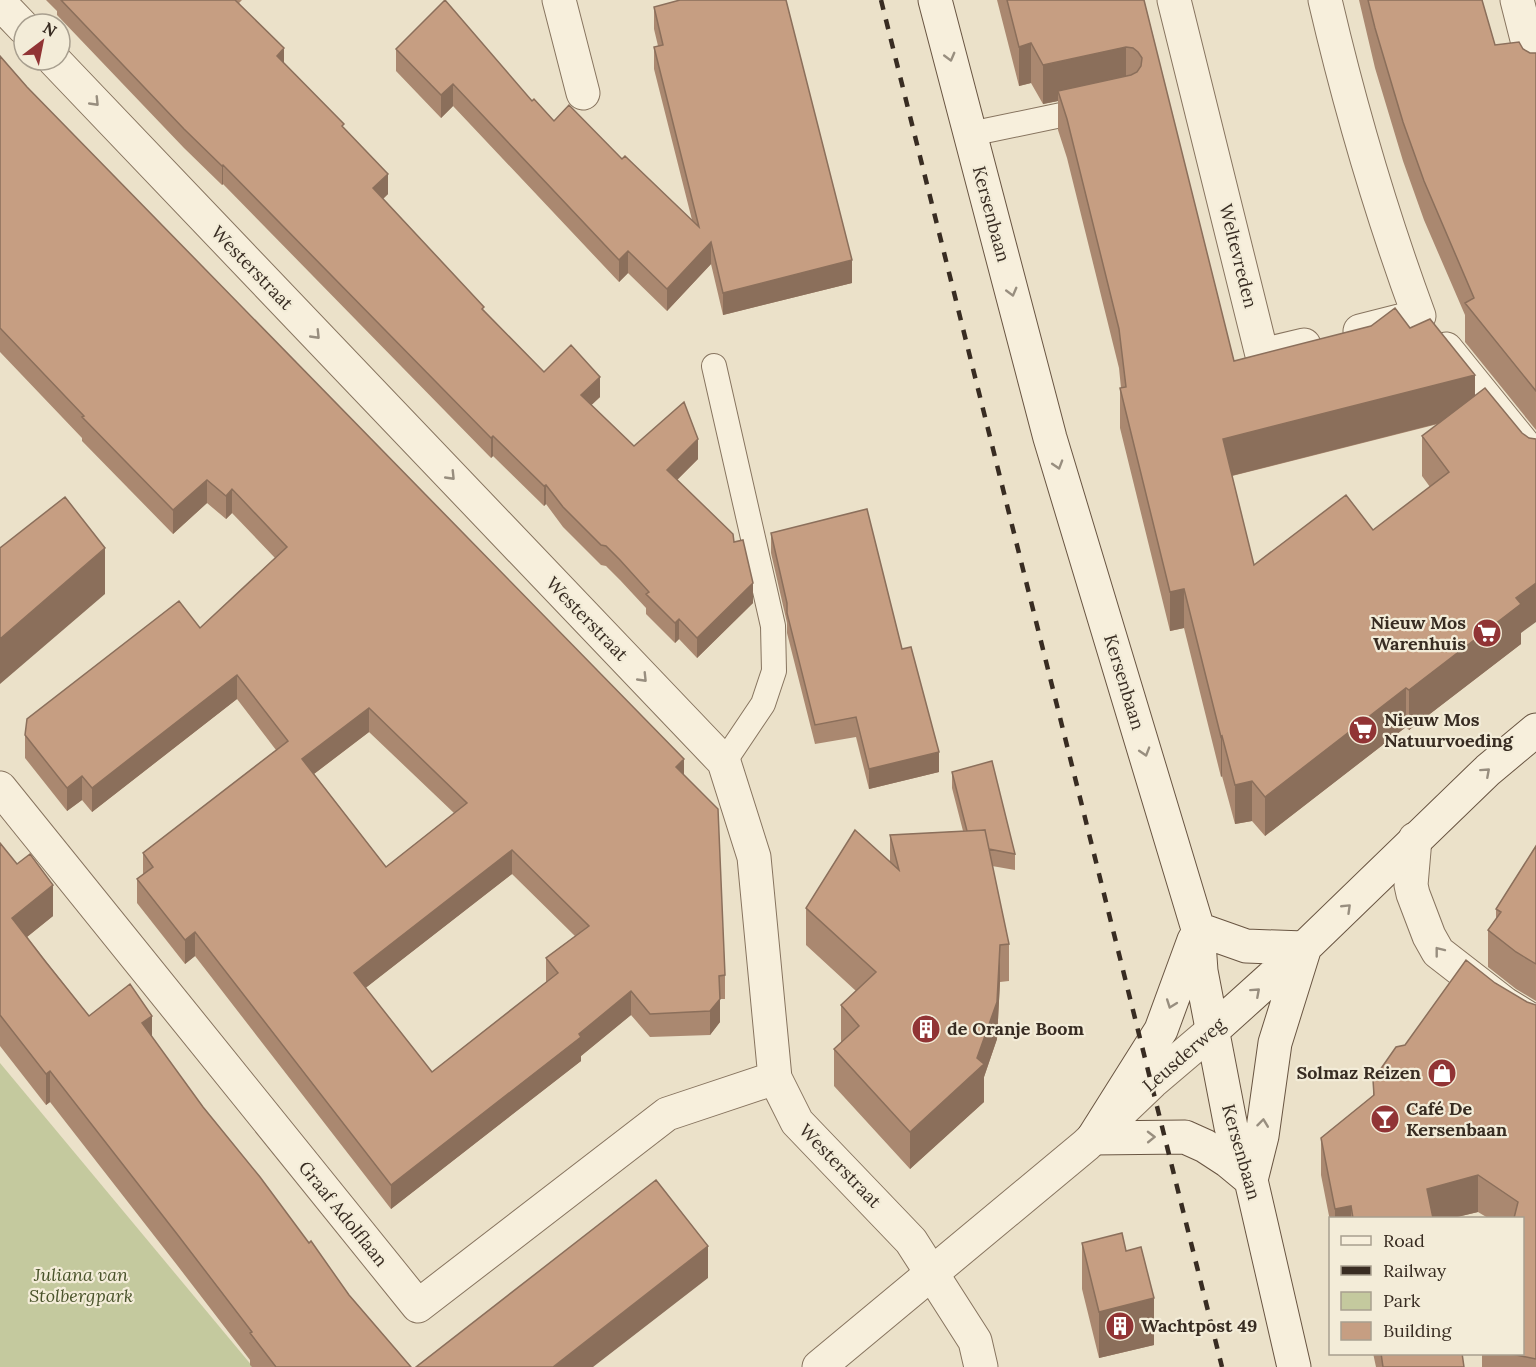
<svg xmlns="http://www.w3.org/2000/svg" width="1536" height="1367" viewBox="0 0 1536 1367" font-family="Lora,serif">
  <rect width="100%" height="100%" fill="#ebe1c9"/>
  <path fill="#c4c99e" d="M0,1063L253,1367H0Z"/>
  <g fill="none" stroke-linecap="round" stroke-linejoin="round">
    <g stroke="#87745f" stroke-width="26">
      <path id="service" d="M970,134L1090,109
        M714,366L773,626L774,671L763,704L724,762"/>
    </g>
    <g stroke="#87745f" stroke-width="35">
      <path id="pedestrian" d="M1446,349L1536,460"/>
    </g>
    <g stroke="#87745f" stroke-width="35">
      <path id="minor" d="M559,0L583,93
        M1174,0L1262,355L1304,345
        M1325,0C1350,107 1381,213 1419,316L1360,331
        M1517,0L1536,75
        M0,3L24,28
        M54,60L724,762L754,857L775,1078L797,1122L911,1241L975,1341L981,1367
        M0,788L418,1306L667,1114L775,1078
        M1415,839L1411,885L1413,894L1429,936L1438,952L1505,1004L1536,1023"/>
    </g>
    <g stroke="#87745f" stroke-width="35">
      <path id="tertiary" d="M819,1367L1086,1145L1152,1082L1212,1031"/>
    </g>
    <g stroke="#695542" stroke-width="35">
      <path id="secondary" d="M935,0L1050,438L1198,929L1201,971L1231,1127L1251,1180L1294,1367
        M1198,929L1246,946L1304,948
        M1212,1031L1304,948L1488,770L1536,730
        M1093,1138L1161,1030L1194,940
        M1093,1138L1185,1137L1205,1146L1228,1161L1251,1180
        M1251,1180L1262,1136L1275,1043L1304,950"/>
    </g>
    <use href="#service" stroke="#f7efdc" stroke-width="24"/>
    <use href="#pedestrian" stroke="#f7efdc" stroke-width="33"/>
    <use href="#minor" stroke="#f7efdc" stroke-width="33"/>
    <use href="#tertiary" stroke="#f7efdc" stroke-width="33"/>
    <use href="#secondary" stroke="#f7efdc" stroke-width="33"/>
    <path stroke="#382c22" stroke-width="4.5" stroke-dasharray="10 10" stroke-linecap="butt" d="M881,0L1222,1367"/>
  </g>
  <path fill="#aa8870" fill-rule="evenodd" d="M46,0H242L239,3L284,63L344,128L388,194L383,199L484,310L544,372L600,397L591,405L634,446L698,459L677,480L734,542L753,603L697,658L679,639L675,643L646,614V608L620,580L606,566L601,565L563,527L546,504L544,506L493,456L491,458L223,184L222,185L184,148L57,15V11Z
    M997,0H1144L1234,361L1410,328L1475,396L1521,633V644L1409,730L1406,727L1265,836L1252,821L1235,824L1222,776L1221,777L1184,628L1170,631L1120,428V388H1121L1119,368L1067,158L1058,130V101L1043,104L1031,83L1019,86ZM1438,424L1422,436V476L1430,487L1373,530L1254,565L1232,476Z
    M1359,0H1483V3L1495,45L1523,49L1530,53H1536V430L1465,342V315L1424,220L1403,161L1375,68Z
    M654,7L852,283L723,315L711,264L667,311L628,273L619,282L453,106L441,118L396,71V49L532,101L554,121L622,159L692,220L654,69V47L658,46L654,29Z
    M0,56L27,87L684,775L725,975V999H720V1022L710,1035L650,1037L631,1015L581,1056V1061L391,1209L195,956L185,964L137,903V879L143,875V853L276,750L237,699L92,812L82,800L67,811L25,758V735L200,628L275,558L232,513L226,519L207,503L173,534L82,441V438L0,352ZM369,732L454,813L386,867L314,774ZM512,874L575,936L546,958V982L432,1072L365,988Z
    M771,533L902,649L939,772L869,789L856,737L815,744L787,633V623L771,553Z
    M952,772L1015,854V870L992,866L1009,944V981L1000,982L997,1039L984,1077V1102L910,1169L834,1086V1049L841,1043V1005L856,991L806,945V908L890,862V835L963,831L952,788Z
    M0,843L53,916L27,937L89,1016L152,1037L203,1107L349,1295L411,1367H252L250,1365V1360L177,1265L50,1102L46,1105L0,1046Z
    M1536,846V1001L1516,989L1488,967V930L1496,919V909Z
    M1495,983L1527,1002L1536,1005V1367H1482V1353H1522V1218H1488L1478,1212L1453,1218H1330V1221L1321,1175V1138L1373,1096V1080L1405,1045Z
    M1082,1243L1126,1251L1154,1345L1099,1358L1082,1289Z
    M1373,1353H1462L1464,1367H1376Z"/>
  <path fill="#8b6f5b" d="M1031,43V83L1019,86V47Z
    M1126,47V87L1058,91V101L1043,104V65Z
    M284,48V68L277,56Z
    M453,84V106L441,118V95Z
    M223,165V184L222,185V166Z
    M388,174V194L373,208V188Z
    M711,242V264L667,311V289Z
    M628,251V273L619,282V260Z
    M852,260V283L723,315V293Z
    M1475,375V414L1223,478V439Z
    M600,377V397L581,415V395Z
    M493,436V456L491,458V438Z
    M698,439V459L667,490V470Z
    M207,480V503L173,534V510Z
    M546,485V504L544,506V486Z
    M232,489V513L226,519V496Z
    M105,548V594L0,684V639Z
    M753,583V603L697,658V638Z
    M1536,583V622L1521,633V644L1409,730V690L1516,598Z
    M1184,589V628L1170,631V592Z
    M679,619V639L675,643V623Z
    M237,675V699L92,812V788Z
    M1406,688V727L1265,836V797Z
    M369,708V732L302,783V759Z
    M1222,736V776L1221,777V737Z
    M939,752V772L869,789V769Z
    M684,759V782L676,767Z
    M82,776V800L67,811V788Z
    M1252,781V821L1235,824V785Z
    M512,850V874L354,997V973Z
    M53,885V916L12,949V918Z
    M195,932V956L185,964V940Z
    M1000,945V982L997,1039L984,1077V1102L910,1169V1132L977,1058Z
    M631,991V1015L581,1056V1061L391,1209V1185Z
    M720,999V1022L710,1035V1011Z
    M152,1016V1047L142,1023Z
    M50,1071V1102L46,1105V1074Z
    M1478,1175V1212L1453,1218H1427V1189Z
    M1351,1206V1218H1335V1209Z
    M708,1246V1278L593,1367H553Z
    M1154,1298V1345L1099,1358V1312Z"/>
  <path fill="#c69e82" stroke="#8b6f5b" stroke-width="1.5" fill-rule="evenodd" d="M61,0H235L284,48L277,56L344,124L342,126L388,174L373,188L484,307L482,309L544,372L571,345L600,377L581,395L634,446L684,402L698,439L667,470L733,534L734,542L743,540L753,583L697,638L679,619L675,623L646,594L649,592L620,560L606,546L601,545L563,507L546,485L544,486L493,436L491,438L223,165L222,166L184,129Z
    M445,0L532,101L534,99L554,121L569,105L622,159L625,156L699,227L654,47L663,45L654,7L680,0H786L852,260L723,293L711,242L667,289L628,251L619,260L453,84L441,95L396,49Z
    M1007,0H1144L1234,361L1371,326L1395,308L1410,328L1430,319L1475,375L1223,439L1254,565L1346,495L1373,530L1449,472L1422,436L1485,388L1522,433L1529,438L1536,439V583L1516,598L1521,604L1409,690L1406,688L1265,797L1252,781L1235,785L1222,736L1221,737L1184,589L1170,592L1120,388L1126,387L1119,329L1067,119L1058,91L1131,75L1137,72L1141,66L1142,58L1138,52L1133,48L1126,47L1043,65L1031,43L1019,47Z
    M1368,0H1482L1495,45L1519,42L1523,49L1530,53H1536V391L1465,303L1474,298L1424,181L1403,122L1375,28Z
    M0,56L27,87L684,759L676,767L718,809L725,975L719,976L720,999L710,1011L650,1014L631,991L579,1034L581,1037L391,1185L195,932L185,940L137,879L153,867L143,853L288,741L237,675L92,788L82,776L67,788L25,735L27,719L179,601L200,628L287,547L232,489L226,496L207,480L173,510L82,417L84,416L0,328ZM369,708L467,803L386,867L302,759ZM512,850L589,926L546,958L558,973L432,1072L354,973Z
    M65,497L105,548L0,639V548Z
    M867,509L902,649L911,647L939,752L869,769L856,717L815,725L787,613V603L771,533Z
    M992,761L1015,854L989,849L985,830L967,831L952,772Z
    M855,830L899,870L890,835L985,830L1009,944L1000,945L997,1002L977,1058L984,1064L910,1132L834,1049L859,1026L841,1005L876,972L806,908Z
    M0,843L17,864L30,854L53,885L12,918L45,961L89,1016L130,984L152,1016L142,1023L203,1107L260,1177L309,1243L311,1241L349,1295L411,1367H276L250,1333L252,1332L177,1234L50,1071L46,1074L0,1015Z
    M1536,846V964L1516,952L1488,930L1501,912L1496,909Z
    M1466,960L1495,983L1527,1002L1536,1005V1359L1506,1353H1522V1218H1514L1518,1202L1478,1175L1427,1189L1433,1218H1353L1351,1206L1335,1209L1321,1138L1374,1095L1373,1080L1396,1047L1405,1045Z
    M656,1180L708,1246L553,1367H416Z
    M1122,1233L1126,1251L1141,1247L1154,1298L1099,1312L1082,1243Z
    M1381,1353H1462L1464,1367H1383Z"/>
  <defs><path id="oneway-chevron" d="M-2-3.5L2.5 0L-2 3.5" fill="none" stroke-width="1.6" stroke-linecap="round" stroke-linejoin="round" transform="scale(1.5)"/></defs>
  <g stroke="#988e7f">
    <use href="#oneway-chevron" transform="translate(950 57) rotate(75)"/>
    <use href="#oneway-chevron" transform="translate(95 102) rotate(46)"/>
    <use href="#oneway-chevron" transform="translate(1012 292) rotate(75)"/>
    <use href="#oneway-chevron" transform="translate(316 335) rotate(46)"/>
    <use href="#oneway-chevron" transform="translate(1058 465) rotate(73)"/>
    <use href="#oneway-chevron" transform="translate(451 476) rotate(46)"/>
    <use href="#oneway-chevron" transform="translate(643 678) rotate(46)"/>
    <use href="#oneway-chevron" transform="translate(1145 752) rotate(73)"/>
    <use href="#oneway-chevron" transform="translate(1486 772) rotate(-42)"/>
    <use href="#oneway-chevron" transform="translate(1347 908) rotate(-44)"/>
    <use href="#oneway-chevron" transform="translate(1439 951) rotate(-128)"/>
    <use href="#oneway-chevron" transform="translate(1256 992) rotate(-42)"/>
    <use href="#oneway-chevron" transform="translate(1171 1004) rotate(110)"/>
    <use href="#oneway-chevron" transform="translate(1263 1123) rotate(-83)"/>
    <use href="#oneway-chevron" transform="translate(1151 1137) rotate(-1)"/>
  </g>
  <defs>
    <g id="supermarket-disc" transform="scale(1.5)"><circle r="9.5" fill="#913435" stroke="#f3ecd8"/><path d="M-6-5.5h2.5l.6 2H6L4.5 2H-2.5L-4.4-4H-6ZM-1.5 3.2a1.3 1.3 0 1 0 .1 0ZM3 3.2a1.3 1.3 0 1 0 .1 0Z" fill="#fff"/></g>
    <g id="building-disc" transform="scale(1.5)"><circle r="9.5" fill="#913435" stroke="#f3ecd8"/><path d="M-4-6H4V6H1V3H-1V6H-4ZM-2.5-4.3h1.7v1.8h-1.7ZM.8-4.3h1.7v1.8H.8ZM-2.5-1h1.7V.8h-1.7ZM.8-1h1.7V.8H.8Z" fill="#fff"/></g>
    <g id="shop-disc" transform="scale(1.5)"><circle r="9.5" fill="#913435" stroke="#f3ecd8"/><path d="M-5-2.5h2.3a2.7 3.5 0 0 1 5.4 0H5L5.5 6h-11ZM-1.5-2.5h3a1.5 2.3 0 0 0-3 0Z" fill="#fff"/></g>
    <g id="bar-disc" transform="scale(1.5)"><circle r="9.5" fill="#913435" stroke="#f3ecd8"/><path d="M-6-5H6L.8 .8V4.5H3.5V6h-7V4.5H-.8V.8Z" fill="#fff"/></g>
  </defs>
  <g fill-rule="evenodd">
    <use href="#supermarket-disc" x="1487" y="633"/>
    <use href="#supermarket-disc" x="1363" y="730"/>
    <use href="#building-disc" x="926" y="1029"/>
    <use href="#shop-disc" x="1442" y="1073"/>
    <use href="#bar-disc" x="1385" y="1119"/>
    <use href="#building-disc" x="1120" y="1326"/>
  </g>
  <g text-anchor="middle" stroke-width="4.5" stroke-linejoin="round" paint-order="stroke">
    <g font-size="18" fill="#382c22" stroke="#f3ecd8">
      <text transform="translate(991 214) rotate(75)" y="6">Kersenbaan</text>
      <text transform="translate(1238 256) rotate(76)" y="6">Weltevreden</text>
      <text transform="translate(252 268) rotate(46)" y="6">Westerstraat</text>
      <text transform="translate(587 619) rotate(46)" y="6">Westerstraat</text>
      <text transform="translate(1124 682) rotate(73)" y="6">Kersenbaan</text>
      <text transform="translate(1184 1055) rotate(-41)" y="6">Leusderweg</text>
      <text transform="translate(1241 1152) rotate(74)" y="6">Kersenbaan</text>
      <text transform="translate(840 1166) rotate(46)" y="6">Westerstraat</text>
      <text transform="translate(343 1214) rotate(51)" y="6">Graaf Adolflaan</text>
    </g>
    <g font-size="18" font-weight="bold" fill="#382c22" stroke="#f3ecd8" text-anchor="start">
      <text x="1466" y="629" text-anchor="end">Nieuw Mos<tspan x="1466" dy="21">Warenhuis</tspan></text>
      <text x="1384" y="726">Nieuw Mos<tspan x="1384" dy="21">Natuurvoeding</tspan></text>
      <text x="947" y="1035">de Oranje Boom</text>
      <text x="1421" y="1079" text-anchor="end">Solmaz Reizen</text>
      <text x="1406" y="1115">Café De<tspan x="1406" dy="21">Kersenbaan</tspan></text>
      <text x="1141" y="1332">Wachtpost 49</text>
    </g>
    <g font-size="18" font-style="italic" fill="#49532a" stroke="#f3ecd8">
      <text x="81" y="1281">Juliana van<tspan x="81" dy="21">Stolbergpark</tspan></text>
    </g>
  </g>
  <rect x="1329" y="1217" width="195" height="138" fill="#f3ecd8" stroke="#a89f8f" stroke-width="1.5"/>
  <rect x="1341" y="1236" width="30" height="9" fill="#f7efdc" stroke="#a89f8f" stroke-width="1.5"/>
  <text x="1383" y="1247" font-size="18" fill="#382c22">Road</text>
  <rect x="1341" y="1266" width="30" height="9" fill="#382c22" stroke="#a89f8f" stroke-width="1.5"/>
  <text x="1383" y="1277" font-size="18" fill="#382c22">Railway</text>
  <rect x="1341" y="1292" width="30" height="18" fill="#c4c99e" stroke="#a89f8f" stroke-width="1.5"/>
  <text x="1383" y="1307" font-size="18" fill="#382c22">Park</text>
  <rect x="1341" y="1322" width="30" height="18" fill="#c69e82" stroke="#a89f8f" stroke-width="1.5"/>
  <text x="1383" y="1337" font-size="18" fill="#382c22">Building</text>
  <g transform="translate(42 42) rotate(32)"><circle r="28" fill="#f3ecd8" stroke="#a89f8f" stroke-width="1.5"/>
  <path d="M0-4.5L10 22L0 15L-10 22Z" fill="#913435"/>
  <text y="-9" font-size="16" font-weight="bold" text-anchor="middle" fill="#382c22">N</text>
  </g>
</svg>
